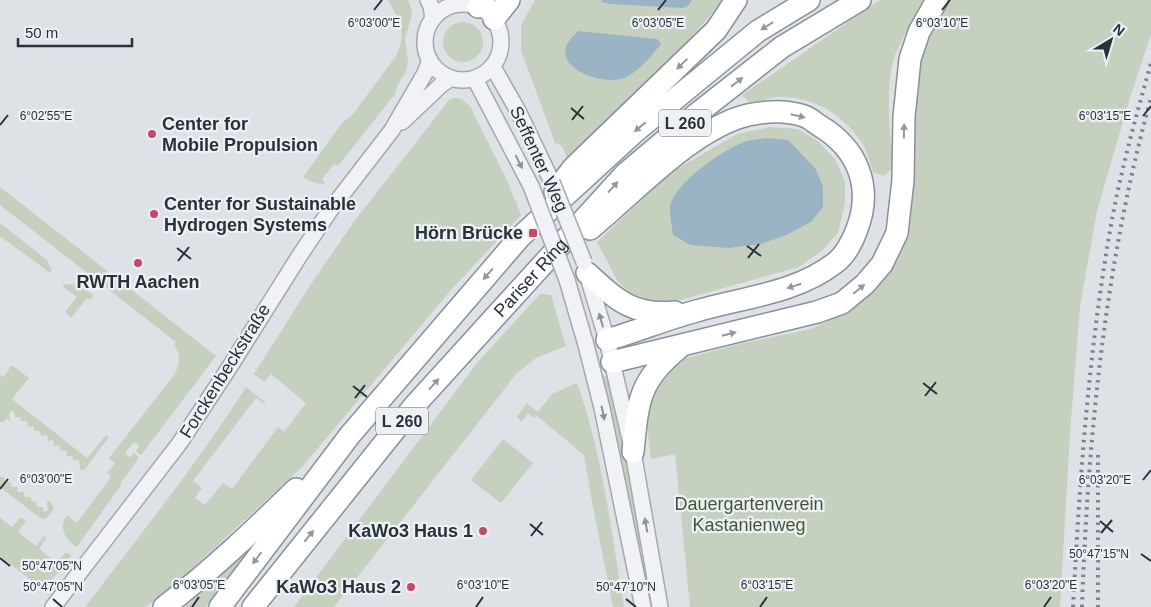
<svg xmlns="http://www.w3.org/2000/svg" width="1151" height="607" viewBox="0 0 1151 607" font-family="Arial,sans-serif">
  <rect width="100%" height="100%" fill="#dee2e7"/>
  <path fill="#c5d0bf" d="M388,0H408L412,10L411,18L405,39L408,61L406,72L398,84L395,94L338,166L334,164L322,179L325,182L324,184C316,184 310,181 303,177L342,123L353,114L396,56C408,33 399,21 388,0Z
    M535,0H722L720,4L682,48L568,160L562,146L555,143L521,50V25Z
    M880,0H926C916,16 900,40 894,58C885,91 890,133 893,167L884,176L873,172C870,163 867,151 862,143C843,114 813,96 777,97C769,98 759,102 751,104L742,95Z
    M947,0H1151V34L1128,104L1097,211L1080,306L1070,434L1060,607H690L675,454L651,459L646,416L652,385L675,361L744,343L811,329L838,316L868,295L913,142L922,54L941,8Z
    M443 42a20 20 0 1 1 40 0a20 20 0 1 1-40 0Z
    M455,98L461,99L470,106L506,178L521,215L451,290L302,467L166,593L145,607H85C140,535 197,464 246,387L266,403L265,404L256,398L193,481L202,488L195,498L205,505L223,483L232,489L278,427L284,432L306,403L271,374L264,382L254,374L309,287L353,223L449,100Z
    M770,127L798,129L818,141L835,159L845,182V203L838,233L823,250L799,267L677,301L638,299L618,282L597,242L667,175L737,134Z
    M0,187L216,356L141,455L136,451L139,446L134,442L125,453L130,458L134,453L139,458L120,484L121,485L77,547C65,539 58,528 67,515L77,523L111,477L107,473L115,463L109,458L175,374C180,362 181,355 174,344L176,342L0,205Z
    M0,223L47,260L52,270L50,273L0,236Z
    M67,284L78,285L93,295L90,300L87,298L71,318L65,312L77,297L62,286Z
    M540,294L551,295L566,346L536,358L517,373L334,607H294L477,363Z
    M12,365L29,378L12,399L87,458L106,435L109,437L84,470H80L79,460H73L72,456H67L66,450L60,451L59,445L54,446L53,440L48,441L47,435L41,436L39,431H35L33,426L28,427L27,421H21V417H15L14,411H12L9,414L10,421L6,418L4,422H0V374L3,377Z
    M609,375L625,443L640,542V554H639L602,382V376Z
    M577,383C603,455 611,532 624,607H613L592,502L584,455L536,415L534,418L528,413L522,422L517,417L527,403L538,412L552,394Z
    M503,439L533,463L501,503L471,480Z
    M0,477H4L5,483L10,482L12,487H17L18,492H24V497H30L32,502L36,501L37,507H43V512L48,511L47,500L51,503L54,508C51,513 49,518 43,519L40,518L0,487Z
    M21,517L26,521L18,532L36,546L44,536L47,538L39,549L57,563L66,552L71,556L44,590L0,556V518L12,527Z
    M249,551L206,607H185Z"/>
  <path fill="#9ab3c5" d="M602,0H692L688,6L683,8L611,4L601,2Z
    M579,31L657,39L661,44C651,56 637,75 620,79C591,85 541,60 579,31Z
    M767,138L788,140L815,168L823,186V207L811,222L786,235L761,244L728,248L690,245L673,235C672,227 670,217 670,208C672,184 725,148 747,141C753,139 760,139 767,138Z"/>
  <g fill="none" stroke-linecap="round" stroke-linejoin="round">
    <g stroke="#a4a9b0" stroke-width="18">
      <path id="minor" d="M428,0L431,6L433,19
        M425 42a38 38 0 1 1 76 0a38 38 0 1 1-76 0Z
        M493,67L518,111L552,182
        M475,79L531,186
        M402,122L441,85L451,78
        M587,274L607,340L633,452L660,607
        M567,280L586,345L602,408L643,607
        M53,607L179,444L229,368L300,255L331,209L392,130L425,73L430,60"/>
    </g>
    <g stroke="#86919c" stroke-width="24">
      <g id="highway">
        <path d="M478,7L484,0"/>
        <path d="M494,19L509,0"/>
        <path d="M555,192L573,168L716,30L736,0"/>
        <path d="M590,229C634,193 693,128 748,115C767,111 786,110 804,116C810,118 815,123 820,126C858,149 873,187 857,229C853,240 845,256 835,263C796,293 746,297 700,310C669,318 638,331 607,340"/>
        <path d="M587,273C617,300 632,316 675,312"/>
        <path d="M612,362L817,312L842,303L865,284L882,264L897,233L903,180L904,117L910,59L919,32L937,0"/>
        <path d="M633,452C638,402 638,381 679,348"/>
        <path d="M164,607C211,571 253,531 296,489"/>
        <path d="M220,607L350,435L520,237L637,130L758,31L809,0"/>
        <path id="s1" d="M253,607L414,406L625,174L689,120L782,47L860,0"/>
      </g>
    </g>
    <use href="#minor" stroke="#f0f2f5" stroke-width="15"/>
    <use href="#highway" stroke="#fff" stroke-width="21"/>
    <path stroke="#78838f" stroke-width="4" stroke-dasharray="2.5 5" stroke-linecap="butt" d="M1098,455V607
      M1073,607C1080,475 1089,344 1113,214C1123,163 1137,113 1151,63
      M1082,607C1088,436 1105,263 1151,98"/>
    <g stroke="#a4a9b0" stroke-width="18" stroke-linecap="butt">
      <path id="minor-bridge" d="M552,182L584,262
        M531,186L567,280"/>
    </g>
    <use href="#minor-bridge" stroke="#f0f2f5" stroke-width="15"/>
  </g>
  <defs><path id="oneway-solid" d="M-6-.8H1V-3.2L6.5 0L1 3.2V.8H-6Z" transform="scale(1.25)"/></defs>
  <g fill="#94989e">
    <use href="#oneway-solid" transform="translate(767 26) rotate(148)"/>
    <use href="#oneway-solid" transform="translate(682 64) rotate(136)"/>
    <use href="#oneway-solid" transform="translate(737 82) rotate(-38)"/>
    <use href="#oneway-solid" transform="translate(798 116) rotate(13)"/>
    <use href="#oneway-solid" transform="translate(640 127) rotate(140)"/>
    <use href="#oneway-solid" transform="translate(904 131) rotate(-89)"/>
    <use href="#oneway-solid" transform="translate(613 187) rotate(-48)"/>
    <use href="#oneway-solid" transform="translate(488 274) rotate(131)"/>
    <use href="#oneway-solid" transform="translate(794 286) rotate(162)"/>
    <use href="#oneway-solid" transform="translate(859 289) rotate(-39)"/>
    <use href="#oneway-solid" transform="translate(729 334) rotate(-14)"/>
    <use href="#oneway-solid" transform="translate(434 384) rotate(-48)"/>
    <use href="#oneway-solid" transform="translate(309 536) rotate(-51)"/>
    <use href="#oneway-solid" transform="translate(257 558) rotate(127)"/>
  </g>
  <g fill="#8c9298">
    <use href="#oneway-solid" transform="translate(519 162) rotate(63)"/>
    <use href="#oneway-solid" transform="translate(601 320) rotate(-106)"/>
    <use href="#oneway-solid" transform="translate(603 413) rotate(78)"/>
    <use href="#oneway-solid" transform="translate(646 525) rotate(-100)"/>
  </g>
  <path fill="none" stroke="#28313c" stroke-width="2" d="M374,10L382,0M658,10L666,0M942,10L950,0M571,108L584,119M1143,116L1151,106M572,120L583,106M0,125L8,115M747,246L761,256M177,248L191,259M748,258L759,244M178,261L189,247M923,383L937,394M353,386L367,397M925,396L936,382M355,398L365,385M1143,480L1151,470M0,489L8,479M1100,521L1113,532M530,524L543,535M1101,533L1112,520M531,536L542,522M1141,554L1151,561M0,558L10,566M53,599L62,607M626,599L636,607M192,607L199,597M476,607L483,597M760,607L767,597M1044,607L1051,597"/>
  <g fill="#c74866" stroke="#edf1f4" stroke-width="2">
    <circle cx="152" cy="134" r="5"/>
    <circle cx="154" cy="214" r="5"/>
    <rect x="528" y="228" width="10" height="10" rx="2.5"/>
    <circle cx="138" cy="263" r="5"/>
    <circle cx="483" cy="531" r="5"/>
    <circle cx="411" cy="587" r="5"/>
  </g>
  <g text-anchor="middle" stroke-width="4.5" stroke-linejoin="round" paint-order="stroke">
    <g fill="#edf1f4" stroke="#636b73" stroke-width="1">
      <rect x="659" y="109.5" width="52" height="27" rx="4"/>
      <rect x="376" y="407.5" width="52" height="27" rx="4"/>
    </g>
    <g font-size="16" font-weight="bold" fill="#28313c">
      <text x="685" y="129">L 260</text>
      <text x="402" y="427">L 260</text>
    </g>
    <g font-size="18" font-weight="bold" fill="#28313c" stroke="#edf1f4" text-anchor="end">
      <text x="162" y="130" text-anchor="start">Center for<tspan x="162" dy="21">Mobile Propulsion</tspan></text>
      <text x="164" y="210" text-anchor="start">Center for Sustainable<tspan x="164" dy="21">Hydrogen Systems</tspan></text>
      <text x="523" y="239">Hörn Brücke</text>
      <text x="138" y="288" text-anchor="middle">RWTH Aachen</text>
      <text x="473" y="537">KaWo3 Haus 1</text>
      <text x="401" y="593">KaWo3 Haus 2</text>
    </g>
    <g font-size="18" fill="#28313c" stroke="#edf1f4">
      <text transform="translate(539 159) rotate(65)" y="6">Seffenter Weg</text>
      <text dy="6" stroke="none"><textPath href="#s1" startOffset="431">Pariser Ring</textPath></text>
      <text transform="translate(225 371) rotate(-58)" y="6">Forckenbeckstraße</text>
    </g>
    <g font-size="18" fill="#3f5736" stroke="#edf1f4">
      <text x="749" y="510">Dauergartenverein<tspan x="749" dy="21">Kastanienweg</tspan></text>
    </g>
  </g>
  <g font-size="12" text-anchor="middle" fill="#28313c" stroke="#edf1f4" stroke-width="4.5" stroke-linejoin="round" paint-order="stroke">
    <text x="374" y="27">6°03'00"E</text>
    <text x="942" y="27">6°03'10"E</text>
    <text x="658" y="27">6°03'05"E</text>
    <text x="46" y="120">6°02'55"E</text>
    <text x="1105" y="120">6°03'15"E</text>
    <text x="46" y="483">6°03'00"E</text>
    <text x="1105" y="484">6°03'20"E</text>
    <text x="1099" y="558">50°47'15"N</text>
    <text x="52" y="570">50°47'05"N</text>
    <text x="199" y="589">6°03'05"E</text>
    <text x="483" y="589">6°03'10"E</text>
    <text x="767" y="589">6°03'15"E</text>
    <text x="1051" y="589">6°03'20"E</text>
    <text x="53" y="591">50°47'05"N</text>
    <text x="626" y="591">50°47'10"N</text>
  </g>
  <g transform="translate(1111 40) rotate(38)" stroke="#edf1f4" stroke-width="4" paint-order="stroke">
  <path d="M0-4L9 19L0 12L-9 19Z" fill="#28313c"/>
  <text y="-8" font-size="14" font-weight="bold" text-anchor="middle" fill="#28313c">N</text>
  </g>
  <path d="M18 38v8h114v-8" fill="none" stroke="#28313c" stroke-width="2.5"/>
  <text x="25" y="38" font-size="15" fill="#28313c" stroke="#edf1f4" stroke-width="4" paint-order="stroke">50 m</text>
</svg>
